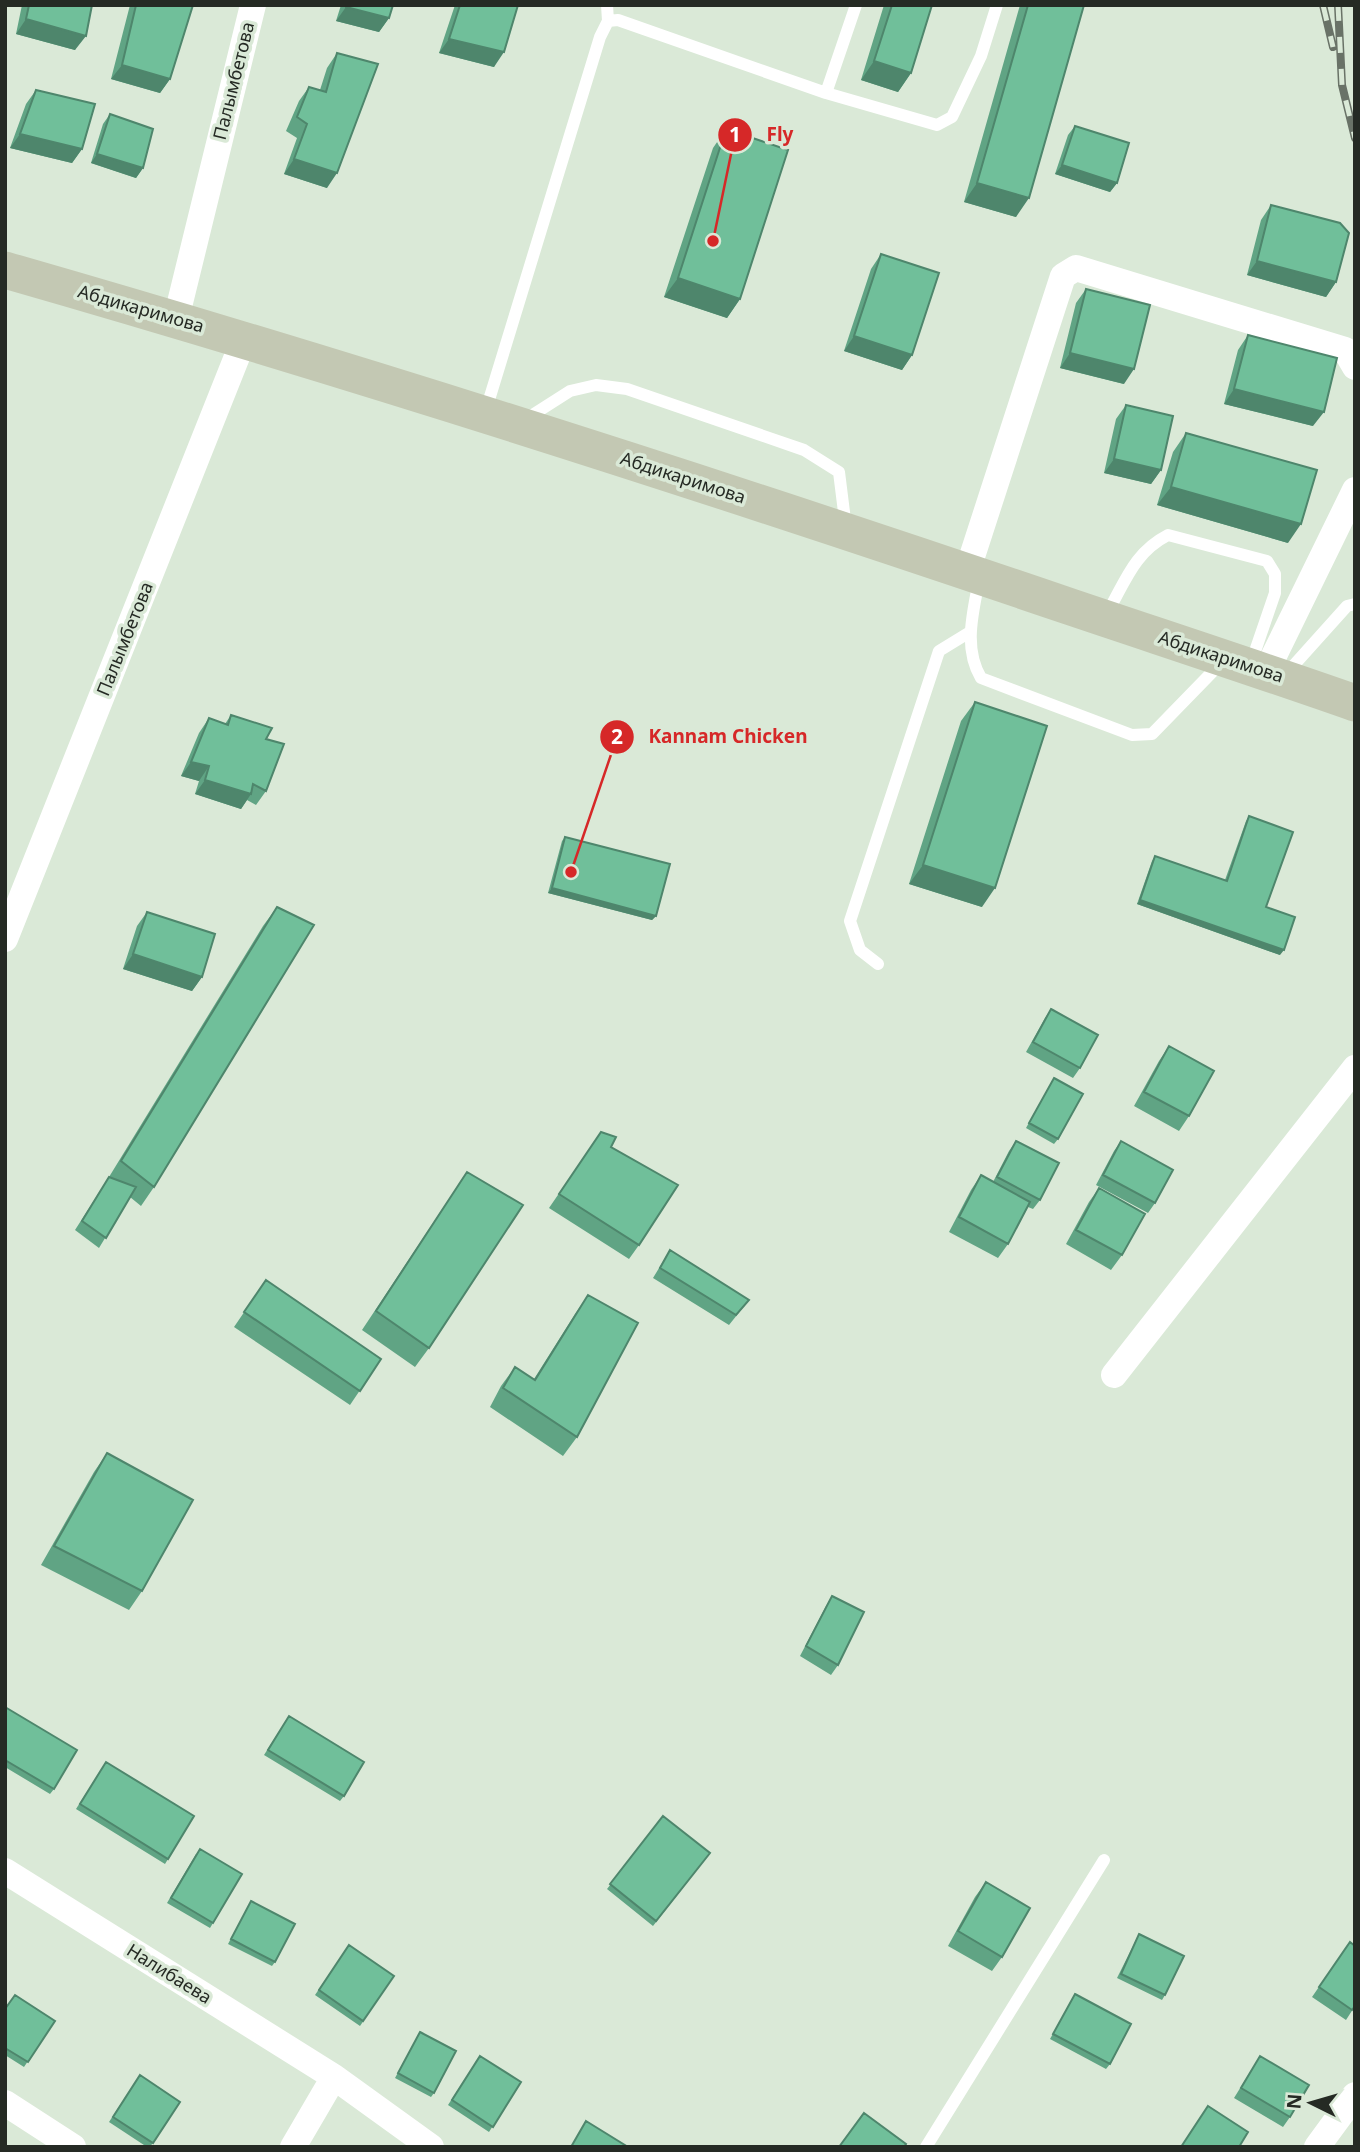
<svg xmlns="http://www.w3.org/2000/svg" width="1360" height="2152" viewBox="0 0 1360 2152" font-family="'Noto Sans',sans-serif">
  <rect width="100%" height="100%" fill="#dae9d7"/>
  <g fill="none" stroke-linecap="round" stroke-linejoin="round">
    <path stroke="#fff" stroke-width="12" d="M607,5L608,21
      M826,93L856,5
      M485,413L600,37L608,21L618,20L826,93L937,125L952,117L981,56L997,5
      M523,421L570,391L596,385L627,389L804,450L839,472L846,528
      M979,580C973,613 963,647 981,678L1132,735L1152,734L1223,661
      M1106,615C1125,583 1133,553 1168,535L1267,561L1275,574V593L1251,663
      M1285,675L1347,606L1355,604
      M878,964L860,950L850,921L939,651L970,632
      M926,2147L1104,1860"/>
    <path stroke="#fff" stroke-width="26" d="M176,319L253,5
      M967,572L1063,276L1076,268L1345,350L1355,367
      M1266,672L1355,490
      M5,939L244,339
      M1114,1375L1355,1068
      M5,1871L334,2077L431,2147
      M5,2103L73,2147
      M293,2147L334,2077
      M1317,2147L1355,2095"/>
    <path stroke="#c3c8b3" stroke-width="37" d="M5,270C364,373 718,487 1071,607C1166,639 1261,670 1355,703"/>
    <g stroke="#697267" stroke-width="8">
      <path id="rail" d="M1323,5L1333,47
        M1338,5L1342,85L1355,138"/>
    </g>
    <use href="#rail" stroke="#dae9d7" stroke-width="5" stroke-dasharray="16" stroke-linecap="butt"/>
  </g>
  <path fill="#60a484" d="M22,5H92L75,50L16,34Z
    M130,5H193L170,79L160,93L111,79Z
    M341,5H393L389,18L379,32L336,21Z
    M455,5H518L494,67L439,53Z
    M884,5H932L911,73L898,92L861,80Z
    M1020,5H1084L1016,217L964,202Z
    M337,53L327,188L284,174L297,138L286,131L299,101L309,87L320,90L327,68Z
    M36,90L82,149L72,163L10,148L26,104Z
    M110,114L143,168L136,178L91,163L103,124Z
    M1075,126L1117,183L1110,192L1055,174L1068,135Z
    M726,129L740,299L727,318L664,297L713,148Z
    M1271,205L1336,282L1326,297L1247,275L1261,220Z
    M881,254L912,355L902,370L844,351L871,269Z
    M1086,289L1124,384L1060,368L1076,303Z
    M1248,335L1313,426L1224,404L1238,350Z
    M1126,405L1161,470L1151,484L1104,473L1116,419Z
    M1186,433L1288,543L1157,505L1173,452Z
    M975,702L982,907L909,884L961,721Z
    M231,715L266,739V791L256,805L247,800L241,809L195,794L199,781L181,776L199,733L209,718L225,724Z
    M1249,816L1266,907L1280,955L1137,904L1152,861L1155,856L1225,880L1246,821Z
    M565,837L656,916L652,920L548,893L562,841Z
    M277,907L154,1187L141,1206L130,1197L99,1248L75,1230L109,1177L263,926Z
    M147,912L202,977L192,991L123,969L137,926Z
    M1051,1009L1080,1068L1073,1078L1026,1052L1045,1018Z
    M1169,1046L1189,1116L1179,1131L1134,1106L1159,1061Z
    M1054,1078L1058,1139L1054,1144L1026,1128Z
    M601,1132L611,1147L639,1245L629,1259L549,1208Z
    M1016,1141L1040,1200L1033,1209L1028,1207L1008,1244L998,1258L949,1232L971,1190L981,1175L993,1182L1009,1151Z
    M1121,1141L1155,1203L1148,1213L1096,1185L1114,1151Z
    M467,1172L429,1348L415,1367L362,1330Z
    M1099,1188L1122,1255L1111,1270L1066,1244L1089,1202Z
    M670,1250L749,1300L729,1325L653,1278Z
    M266,1280L381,1359L350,1405L234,1327Z
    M588,1295L577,1437L563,1456L490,1407L501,1386L515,1367L534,1379L575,1314Z
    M107,1453L142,1591L129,1610L41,1565L94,1472Z
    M832,1596L838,1665L831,1675L800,1656L826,1606Z
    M5,1707L54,1789L50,1794L5,1767Z
    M289,1716L344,1796L340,1801L264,1755Z
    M106,1762L194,1816L165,1864L76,1809Z
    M663,1816L710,1853L653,1926L607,1889Z
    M196,1854L213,1923L210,1928L167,1903Z
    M986,1882L1002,1957L992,1971L948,1946L975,1897Z
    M251,1901L275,1962L272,1966L228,1944Z
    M1139,1934L1165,1995L1162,2000L1117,1978Z
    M1350,1942L1355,2006L1346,2020L1312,1997Z
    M349,1945L394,1976L360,2026L315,1995Z
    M1075,1994L1110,2064L1106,2069L1050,2039Z
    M5,2009L55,2021L24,2067L5,2055Z
    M420,2032L434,2093L431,2097L395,2078Z
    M480,2056L521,2082L489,2132L448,2105Z
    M1260,2056L1290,2117L1283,2127L1234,2098Z
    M140,2075L180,2102L150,2147H147L109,2122Z"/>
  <path fill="#4e866c" d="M346,7L389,18L379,32L336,21Z
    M26,19L86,36L75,50L16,34Z
    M449,39L504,52L494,67L439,53Z
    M874,61L911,73L898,92L861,80Z
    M122,65L170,79L160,93L111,79Z
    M20,134L82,149L72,163L10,148Z
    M97,154L143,168L136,178L91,163Z
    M294,159L337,173L327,188L284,174Z
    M1062,165L1117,183L1110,192L1055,174Z
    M977,183L1029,198L1016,217L964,202Z
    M1257,261L1336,282L1326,297L1247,275Z
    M678,278L740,299L727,318L664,297Z
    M854,336L912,355L902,370L844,351Z
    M1070,353L1134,369L1124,384L1060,368Z
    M1234,389L1324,412L1313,426L1224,404Z
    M1114,459L1161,470L1151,484L1104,473Z
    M1171,487L1301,524L1288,543L1157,505Z
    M191,762L209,766L199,781L181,776Z
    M205,780L251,794L241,809L195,794Z
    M923,865L995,888L982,907L909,884Z
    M552,888L656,916L652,920L548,893Z
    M1140,900L1284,950L1280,955L1137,904Z
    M133,954L202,977L192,991L123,969Z"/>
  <path fill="#70bf9a" stroke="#4e866c" stroke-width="2" d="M29,5H92L86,36L26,19Z
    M136,5H193L170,79L122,65Z
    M346,5H393L389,18L346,7Z
    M460,5H518L504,52L449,39Z
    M892,5H932L911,73L874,61Z
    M1028,5H1084L1029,198L977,183Z
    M337,53L378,64L337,173L294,159L307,124L297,117L309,87L326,92Z
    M36,90L95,104L82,149L20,134Z
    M110,114L153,129L143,168L97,154Z
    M1075,126L1129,143L1117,183L1062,165Z
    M726,129L788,150L740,299L678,278Z
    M1271,205L1340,223L1349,233L1336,282L1257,261Z
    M881,254L939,273L912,355L854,336Z
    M1086,289L1150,305L1134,369L1070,353Z
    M1248,335L1337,358L1324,412L1234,389Z
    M1126,405L1173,416L1161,470L1114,459Z
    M1186,433L1317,470L1301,524L1171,487Z
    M975,702L1047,726L995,888L923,865Z
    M231,715L272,728L266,739L284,744L266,791L253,784L251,794L205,780L209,766L191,762L209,718L228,725Z
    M1249,816L1293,832L1266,907L1295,917L1284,950L1140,900L1155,856L1227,881Z
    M565,837L670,864L656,916L552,888Z
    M277,907L314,925L154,1187L121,1161Z
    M147,912L215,934L202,977L133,954Z
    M1051,1009L1098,1035L1080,1068L1033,1042Z
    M1169,1046L1214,1071L1189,1116L1144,1092Z
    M1054,1078L1083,1094L1058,1139L1029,1123Z
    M601,1132L616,1137L611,1147L678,1185L639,1245L559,1194Z
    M1016,1141L1059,1163L1040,1200L997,1177Z
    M1121,1141L1173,1170L1155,1203L1103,1175Z
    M467,1172L523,1205L429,1348L376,1311Z
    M981,1175L1030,1202L1008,1244L959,1217Z
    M109,1177L136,1187L106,1238L82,1221Z
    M1099,1188L1145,1214L1122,1255L1076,1230Z
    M670,1250L749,1300L736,1315L660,1268Z
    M266,1280L381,1359L360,1391L244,1312Z
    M588,1295L638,1323L577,1437L503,1388L515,1367L535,1380Z
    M107,1453L193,1500L142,1591L54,1546Z
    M832,1596L864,1612L838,1665L806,1646Z
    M5,1707L77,1750L54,1789L5,1760Z
    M289,1716L364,1762L344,1796L268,1750Z
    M106,1762L194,1816L168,1859L80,1804Z
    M663,1816L710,1853L656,1921L610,1884Z
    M200,1849L242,1874L213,1923L171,1898Z
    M986,1882L1030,1908L1002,1957L958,1931Z
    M251,1901L295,1924L275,1962L231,1939Z
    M1139,1934L1184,1956L1165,1995L1121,1974Z
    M1350,1942L1355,1946V2006L1352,2010L1319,1987Z
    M349,1945L394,1976L363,2021L319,1990Z
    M1075,1994L1131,2024L1110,2064L1053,2034Z
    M15,1995L55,2021L28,2062L5,2048V2009Z
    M420,2032L456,2051L434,2093L398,2073Z
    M480,2056L521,2082L493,2127L452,2100Z
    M1260,2056L1309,2085L1290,2117L1241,2088Z
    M140,2075L180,2102L153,2143L113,2117Z
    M1208,2106L1248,2132L1239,2147H1181Z
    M864,2113L906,2144L904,2147H839Z
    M586,2121L628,2147H571Z"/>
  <g text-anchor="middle" stroke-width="7" stroke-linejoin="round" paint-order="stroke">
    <g font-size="18" fill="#252a24" stroke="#dae9d7">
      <text transform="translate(234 81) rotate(-76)" y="6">Палымбетова</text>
      <text transform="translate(141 309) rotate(16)" y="6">Абдикаримова</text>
      <text transform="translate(683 478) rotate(18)" y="6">Абдикаримова</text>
      <text transform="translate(125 639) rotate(-68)" y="6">Палымбетова</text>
      <text transform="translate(1221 657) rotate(18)" y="6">Абдикаримова</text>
      <text transform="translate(169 1974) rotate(32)" y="6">Налибаева</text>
    </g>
  </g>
  <path fill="none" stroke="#d62828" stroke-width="2.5" d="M713 241L735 135M571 872L617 737"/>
  <g fill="#d62828" stroke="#dae9d7" stroke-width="2.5">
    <circle cx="713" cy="241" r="7"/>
    <circle cx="571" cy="872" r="7"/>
    <circle cx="735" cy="135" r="18"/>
    <circle cx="617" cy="737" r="18"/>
  </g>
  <g font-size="21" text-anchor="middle" font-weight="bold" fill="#fff">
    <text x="735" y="142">1</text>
    <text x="617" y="744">2</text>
  </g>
  <g font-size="19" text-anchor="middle" font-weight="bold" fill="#d62828" stroke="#dae9d7" stroke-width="7" stroke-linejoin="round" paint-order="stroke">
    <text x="780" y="141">Fly</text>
    <text x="728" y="743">Kannam Chicken</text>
  </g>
  <rect width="1360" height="2152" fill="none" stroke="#252a24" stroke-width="14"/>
  <g transform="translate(1311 2103) rotate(275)" stroke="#dae9d7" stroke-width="5" paint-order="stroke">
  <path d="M0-5L12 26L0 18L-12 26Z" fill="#252a24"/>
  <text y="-10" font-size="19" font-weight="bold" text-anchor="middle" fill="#252a24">N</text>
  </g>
</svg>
